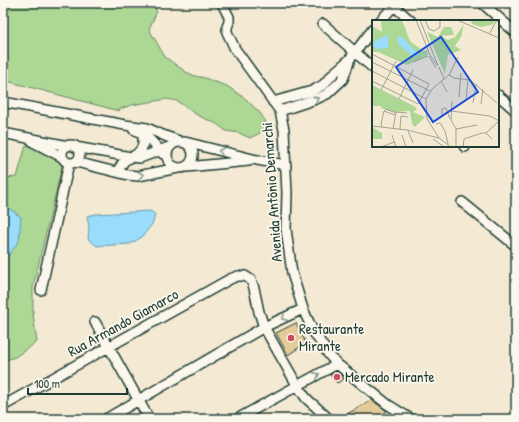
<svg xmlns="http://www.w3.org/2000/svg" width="519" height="422" viewBox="0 0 519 422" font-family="'Patrick Hand',sans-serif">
  <rect width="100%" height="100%" fill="#f4ead3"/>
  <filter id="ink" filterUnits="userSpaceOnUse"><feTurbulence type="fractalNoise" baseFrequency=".025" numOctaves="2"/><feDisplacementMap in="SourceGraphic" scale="8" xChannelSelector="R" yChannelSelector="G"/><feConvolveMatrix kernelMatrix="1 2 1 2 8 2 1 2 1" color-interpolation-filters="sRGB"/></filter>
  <g filter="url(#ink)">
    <path fill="#add794" stroke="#668a64" d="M3,3H151L157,11L149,29L165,57L186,72L195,76L205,78L215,82L227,86L246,99L260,113L266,122L260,133L250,138L239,133L226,131L217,124L197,115L177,101L167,99L132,105L120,109L119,111L3,80Z
      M26,145L58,157L63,162L33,287V314L37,342L15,357L3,361V178L17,177Z"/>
    <path fill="#99dcfb" stroke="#689cab" d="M6,206L21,217L19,241L3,263V207Z
      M150,211L155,214L153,223L142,237L130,244L97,246L88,239L89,227L87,216L96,214Z"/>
    <path fill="#e4cc9a" stroke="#1f3d34" d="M296,323L306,343L288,355L276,333Z
      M337,372L344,379L337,383L330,375Z
      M372,400L387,411L383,414L388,419H338Z"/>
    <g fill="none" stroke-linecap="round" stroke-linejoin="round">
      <g stroke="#1f3d34" stroke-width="12">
        <path id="minor" d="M222,3L229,17V22L227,27V32L235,49L280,111L284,130L287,193L286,229L292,273L303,309L313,331L329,355L337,364L387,404L411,419
          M482,3L516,33
          M394,6L411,21
          M380,21L394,6L399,3
          M323,24L373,68
          M498,95L516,111
          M3,102L125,125L147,128L165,136L179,141
          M273,102L312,91L323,85L335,72L349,60L373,29
          M280,111L316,99L327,94L343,79L349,62
          M133,129C150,137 151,141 163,154
          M3,133L68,146
          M167 155a13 13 0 1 1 26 0a13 13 0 1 1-26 0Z
          M33,142L62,157
          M185,142L257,160L286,165
          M62 154a9 9 0 1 1 18 0a9 9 0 1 1-18 0Z
          M464,146L465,147
          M75,147L131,157L140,158L169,147
          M76,162L128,175L138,176L178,168
          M187,167L249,161
          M117,172L124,161L137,154L142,148L143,143V134
          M462,202L516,246
          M41,290L69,163
          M95,322L149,419
          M3,406L230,279L238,276H245L251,280L254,288L259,312L264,327L297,385L306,398L329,419
          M106,419L264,327L303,309
          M237,419L337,364"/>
      </g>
      <use href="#minor" stroke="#fbf7ec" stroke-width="9"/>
    </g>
    <defs><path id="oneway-chevron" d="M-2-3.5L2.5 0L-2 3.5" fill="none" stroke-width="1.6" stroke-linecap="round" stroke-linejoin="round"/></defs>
    <g stroke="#8d9a90">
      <use href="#oneway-chevron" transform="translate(316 99) rotate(-23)"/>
      <use href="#oneway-chevron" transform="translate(221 151) rotate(-166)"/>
      <use href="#oneway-chevron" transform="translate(141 175) rotate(-7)"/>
      <use href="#oneway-chevron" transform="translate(284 318) rotate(155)"/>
      <use href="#oneway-chevron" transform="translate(317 375) rotate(-28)"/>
    </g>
  </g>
  <g fill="#d1495b" stroke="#fbf7ec" stroke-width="1.5">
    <circle cx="291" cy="338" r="4"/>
    <circle cx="337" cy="377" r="4"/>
  </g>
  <g text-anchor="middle" stroke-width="3.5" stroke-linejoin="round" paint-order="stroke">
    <g font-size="15" fill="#1f3d34" stroke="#fbf7ec">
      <text transform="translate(272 192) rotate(-94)" y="5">Avenida Antônio Demarchi</text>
      <text transform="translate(123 323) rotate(-29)" y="5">Rua Armando Giamarco</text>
    </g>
    <g font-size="15" fill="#1f3d34" stroke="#fbf7ec" text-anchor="start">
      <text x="299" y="334">Restaurante<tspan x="299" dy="17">Mirante</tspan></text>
      <text x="345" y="382">Mercado Mirante</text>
    </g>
  </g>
  <g transform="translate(372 20)">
    <rect width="127" height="127" fill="#f4ead3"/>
    <path d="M9,0H30L38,21L51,31L55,30L56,35L35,45L6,32H0V6L10,12ZM99,0H126L119,5L109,7L100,4ZM92,4L89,17L83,26L89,30L76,35L73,54L55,12L66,17L72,7H79L82,15L69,16L76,20L83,17ZM0,65L42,86L45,89L41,92L53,97L43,107L40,104L38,91L22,92L9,88V86H0ZM0,107L10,113V119H1Z" fill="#add794"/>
    <path d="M16,15V28L6,29L0,26L4,20ZM26,16L30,17L47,35L41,36L26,24Z" fill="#99dcfb"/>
    <path fill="none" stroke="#9fa593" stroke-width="1" d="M44,0L58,35M48,0L66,46M53,0L57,9L62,11L68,7V0M85,0L127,18M118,13L123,3L127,0M0,34L57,64L46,84L0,61M58,35L65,45M57,36L64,48M0,42L58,71M41,42L56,36M67,47L72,59M0,51L54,79M77,55L82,58L98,60L125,83M69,61L75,72M9,70L24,41M87,77L89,53M27,79L41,50M94,80L96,59M80,81L79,100L84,109V127M101,83L104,64M109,84L111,69M12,91L14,89L24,93M79,91L118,96L127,101M70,96V89L74,88L78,99M64,104L68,103L73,111L76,124M0,106L35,110L67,118L79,127M10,107L9,104L12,91L23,95M21,109L24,92L35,93M28,109L29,96L36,97M84,109L105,105M36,111L41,123M114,113L127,101M20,115L24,127M30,115L34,127M67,118L55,99L54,79L61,68L77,55L86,37M61,119L72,127M9,127L22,122M91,127L92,119L110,113H114L120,119"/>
    <path fill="#1d4ed8" fill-opacity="0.15" stroke="#1d4ed8" stroke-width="2" d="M69,17L106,72L61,102L24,47Z"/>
    <rect width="127" height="127" fill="none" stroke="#1f3d34" stroke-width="2"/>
  </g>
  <rect width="519" height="422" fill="none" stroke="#fbf7ec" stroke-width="16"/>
  <rect x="8" y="8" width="503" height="406" fill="none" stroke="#1f3d34" stroke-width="1.5" filter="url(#ink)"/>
  <path d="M28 388v6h99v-6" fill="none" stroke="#1f3d34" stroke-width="2"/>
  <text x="34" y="388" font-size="12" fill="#1f3d34" stroke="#fbf7ec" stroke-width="3" paint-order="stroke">100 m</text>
</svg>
